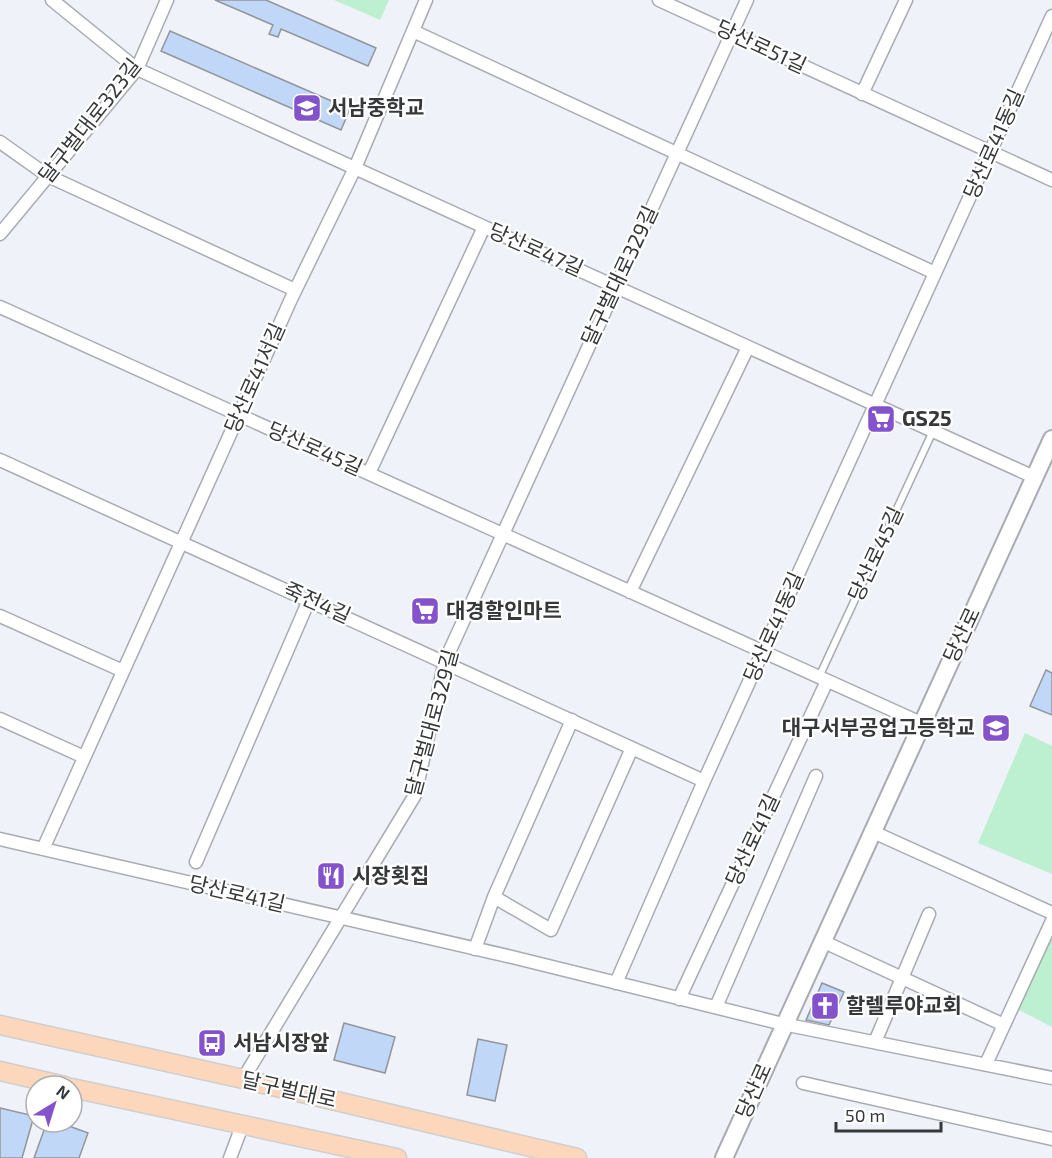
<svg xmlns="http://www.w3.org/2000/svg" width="1052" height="1158" viewBox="0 0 1052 1158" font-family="'Exo 2','Noto Sans KR',sans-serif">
  <rect width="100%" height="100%" fill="#eff3f9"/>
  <path fill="#bcf0d1" d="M334,0H389L380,20Z
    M1025,733L1052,746V874L978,843Z
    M1052,921V1027L1013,1007Z"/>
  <path fill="#c0d7f7" stroke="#92969c" stroke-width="1.5" d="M215,0H266L376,48L368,66L281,29L278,37L269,34L273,25Z
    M170,31L350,109L341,130L161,51Z
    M1046,670L1052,673V715L1030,706Z
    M822,983L844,992L829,1025L806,1020Z
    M344,1023L395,1037L385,1073L334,1060Z
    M478,1039L507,1045L495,1101L467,1095Z
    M0,1108L34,1116L22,1158H0Z
    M47,1122H58L88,1133L79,1158H34Z"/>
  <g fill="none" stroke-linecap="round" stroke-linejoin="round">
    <g stroke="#a8acb2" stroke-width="9">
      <path id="lane" d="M819,677L933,431"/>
    </g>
    <g stroke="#a8acb2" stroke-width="15">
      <path id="street" d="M52,0L137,69L1034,477
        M659,0L1052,180
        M413,31L935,273
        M862,94L906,0
        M0,142L48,176L295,290
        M0,234L137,69L167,0
        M0,307L921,723
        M0,460L704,781
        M369,473L484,227
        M630,592L748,347
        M0,616L123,671
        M0,719L84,757
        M871,831L1052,913
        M0,839L512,957L783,1024L1052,1078
        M43,849L292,297L355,168L426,0
        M196,862L309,600
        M494,897L551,930L632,748
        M822,941L1004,1025
        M475,949L494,897L572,720
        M616,983L704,781L1052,16
        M679,999L827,681
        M716,1007L816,776
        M875,1042L929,914
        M986,1064L1052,921
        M243,1079L415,795L445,661L747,0
        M803,1083L1052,1139
        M230,1158L242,1126"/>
    </g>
    <g stroke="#a8acb2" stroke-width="20">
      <path id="secondary" d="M724,1158L1052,439"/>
    </g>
    <g stroke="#cfcfd0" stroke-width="21">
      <path id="primary" d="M0,1025L243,1079L577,1158
        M0,1071L65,1086
        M72,1088L397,1158"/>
    </g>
    <use href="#lane" stroke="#fff" stroke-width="6"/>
    <use href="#street" stroke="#fff" stroke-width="12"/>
    <use href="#secondary" stroke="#fff" stroke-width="16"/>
    <use href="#primary" stroke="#fdd7bb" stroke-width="18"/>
  </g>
  <defs>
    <g id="school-square" transform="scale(1.5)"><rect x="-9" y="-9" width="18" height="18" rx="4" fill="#8453cc" stroke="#fff"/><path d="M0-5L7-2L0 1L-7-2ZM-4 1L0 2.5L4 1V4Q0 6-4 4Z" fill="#fff"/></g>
    <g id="supermarket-square" transform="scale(1.5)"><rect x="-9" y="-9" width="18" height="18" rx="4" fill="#8453cc" stroke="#fff"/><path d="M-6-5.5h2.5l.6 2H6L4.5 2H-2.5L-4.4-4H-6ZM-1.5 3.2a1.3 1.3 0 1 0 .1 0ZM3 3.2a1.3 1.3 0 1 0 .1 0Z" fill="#fff"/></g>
    <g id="restaurant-square" transform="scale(1.5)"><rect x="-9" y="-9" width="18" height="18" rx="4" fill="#8453cc" stroke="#fff"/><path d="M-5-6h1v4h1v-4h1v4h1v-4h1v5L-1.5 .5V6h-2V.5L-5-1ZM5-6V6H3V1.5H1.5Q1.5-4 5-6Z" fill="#fff"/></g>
    <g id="church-square" transform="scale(1.5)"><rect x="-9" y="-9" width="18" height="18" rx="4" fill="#8453cc" stroke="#fff"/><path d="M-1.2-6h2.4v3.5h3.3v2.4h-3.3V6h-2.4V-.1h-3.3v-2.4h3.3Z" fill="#fff"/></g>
    <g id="bus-square" transform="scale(1.5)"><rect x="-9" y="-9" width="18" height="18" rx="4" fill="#8453cc" stroke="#fff"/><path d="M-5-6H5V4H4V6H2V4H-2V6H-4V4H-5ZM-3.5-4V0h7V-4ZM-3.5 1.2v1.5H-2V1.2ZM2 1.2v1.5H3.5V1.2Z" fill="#fff"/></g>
  </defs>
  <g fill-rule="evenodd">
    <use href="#school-square" x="307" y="108"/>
    <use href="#supermarket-square" x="881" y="419"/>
    <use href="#supermarket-square" x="425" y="611"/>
    <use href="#school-square" x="996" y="728"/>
    <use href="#restaurant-square" x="331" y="876"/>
    <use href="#church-square" x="825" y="1006"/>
    <use href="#bus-square" x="212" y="1043"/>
  </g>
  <g text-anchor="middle" stroke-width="4.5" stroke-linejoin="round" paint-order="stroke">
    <g font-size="21" fill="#36383a" stroke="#fff">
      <text transform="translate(761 47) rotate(25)" y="7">당산로51길</text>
      <text transform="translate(90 121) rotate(-52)" y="7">달구벌대로323길</text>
      <text transform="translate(994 144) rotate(-66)" y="7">당산로41동길</text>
      <text transform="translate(536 250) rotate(24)" y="7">당산로47길</text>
      <text transform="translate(620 276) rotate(-65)" y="7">달구벌대로329길</text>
      <text transform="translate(255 378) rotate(-66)" y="7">당산로41서길</text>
      <text transform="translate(315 449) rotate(24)" y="7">당산로45길</text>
      <text transform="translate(876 554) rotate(-65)" y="7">당산로45길</text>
      <text transform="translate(317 603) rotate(24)" y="7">죽전4길</text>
      <text transform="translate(774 627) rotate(-66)" y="7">당산로41동길</text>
      <text transform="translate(962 635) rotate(-65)" y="7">당산로</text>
      <text transform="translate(432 723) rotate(-75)" y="7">달구벌대로329길</text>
      <text transform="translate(753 840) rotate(-65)" y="7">당산로41길</text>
      <text transform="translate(237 894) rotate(13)" y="7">당산로41길</text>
      <text transform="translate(289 1090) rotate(13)" y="7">달구벌대로</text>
      <text transform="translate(754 1091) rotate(-66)" y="7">당산로</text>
    </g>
    <g font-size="21" font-weight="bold" fill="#36383a" stroke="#fff" text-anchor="start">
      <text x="328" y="115">서남중학교</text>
      <text x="902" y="426">GS25</text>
      <text x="446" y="618">대경할인마트</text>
      <text x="975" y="735" text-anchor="end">대구서부공업고등학교</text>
      <text x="352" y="883">시장횟집</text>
      <text x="846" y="1013">할렐루야교회</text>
      <text x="233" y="1050">서남시장앞</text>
    </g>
  </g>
  <g transform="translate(54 1104) rotate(38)"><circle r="28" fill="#ffffff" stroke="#afafb0" stroke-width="1.5"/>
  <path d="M0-4.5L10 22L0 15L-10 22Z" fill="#8453cc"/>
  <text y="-9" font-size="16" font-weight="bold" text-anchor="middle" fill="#36383a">N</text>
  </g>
  <path d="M836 1122v9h105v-9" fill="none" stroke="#36383a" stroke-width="3"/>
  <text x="845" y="1122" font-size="18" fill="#36383a" stroke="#ffffff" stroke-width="4.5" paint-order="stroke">50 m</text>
</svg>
